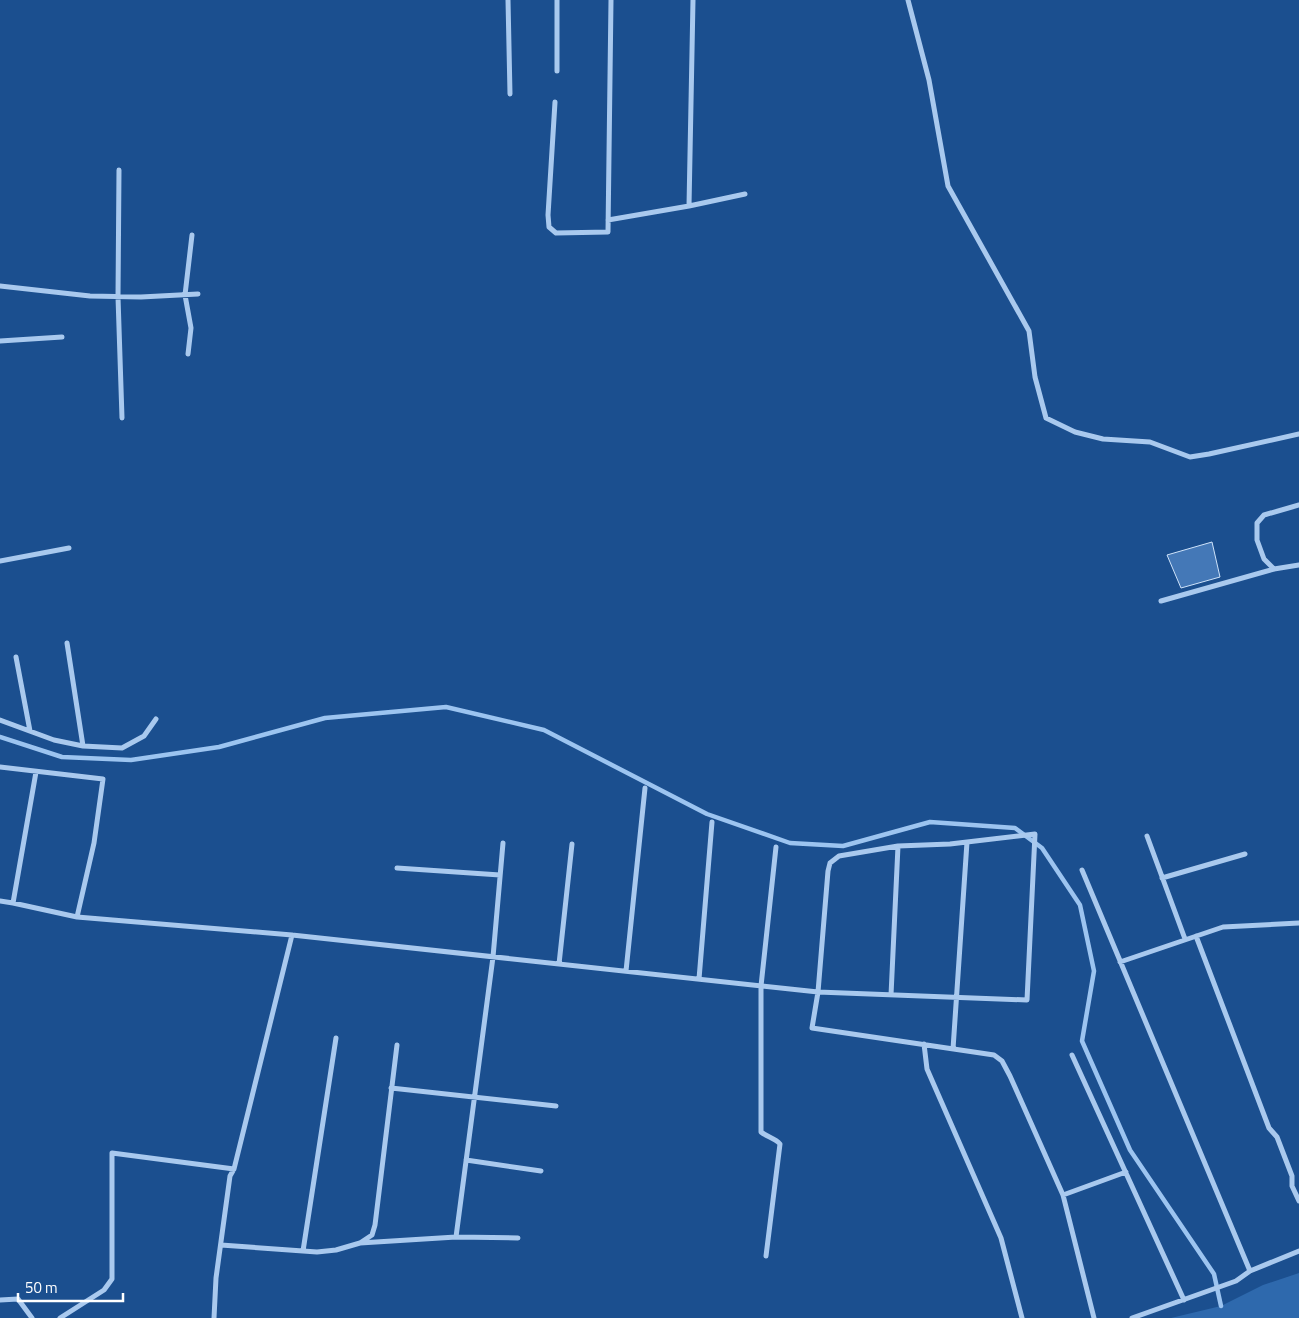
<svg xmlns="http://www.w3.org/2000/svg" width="1299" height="1318" viewBox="0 0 1299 1318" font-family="'Titillium Web',sans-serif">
  <rect width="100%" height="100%" fill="#1b4f8f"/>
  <path fill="#2e69ad" d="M1299,1273V1318H1171L1221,1306L1263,1285Z"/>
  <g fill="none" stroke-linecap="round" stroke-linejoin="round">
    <path stroke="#9cc4f0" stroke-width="4.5" d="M0,737L62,757L131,760L219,747L325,718L446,707L544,730L707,814L790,843L843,846L930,822L1015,828L1042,848L1080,905L1094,971L1082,1041L1130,1150L1214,1274L1221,1306"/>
  </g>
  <path fill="#4478b7" stroke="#cfe3fa" d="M1212,542L1220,577L1181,588L1167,555Z"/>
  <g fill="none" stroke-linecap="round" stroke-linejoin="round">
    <path stroke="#a9c9ee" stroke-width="5" d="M508,0L510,94
      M557,0V71
      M908,0L929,80L948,186L1029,331L1035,377L1046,418L1075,432L1103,439L1150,442L1190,457L1209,454L1299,434
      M555,102L548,215L549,227L556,233L608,232L611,0
      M119,170L118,297L122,418
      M689,206L693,0
      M608,220L689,206L745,194
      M0,286L90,296L141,297L198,294
      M0,341L62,337
      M188,354L191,328L185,295L192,235
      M0,561L69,548
      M1274,569L1264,559L1257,540V523L1264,515L1299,505
      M1161,601L1274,569L1299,565
      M67,643L83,746
      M16,657L30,731
      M0,720L54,740L83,746L122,748L144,736L156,719
      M0,767L103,779L94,843L77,917
      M1147,836L1185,939
      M397,868L500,875
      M1082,870L1250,1271
      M1162,878L1245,854
      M0,901L13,903L77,917L292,935L818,992L1027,1000L1035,834L950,844L898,846L839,856L830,863L828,871L818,992L812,1028L994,1055L1002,1061L1010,1076L1063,1195L1094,1318
      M13,903L36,772
      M1196,936L1269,1128L1277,1137L1292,1176V1186L1299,1201
      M1120,962L1223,927L1299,923
      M559,964L572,844
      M626,971L645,788
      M699,979L712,822
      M891,995L898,846
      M924,1044L927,1069L1001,1238L1022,1318
      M953,1049L967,842
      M1072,1055L1184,1300
      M391,1088L556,1106
      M466,1160L541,1171
      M1063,1195L1126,1172
      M456,1237L493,957L503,843
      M360,1243L456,1237L518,1238
      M221,1245L317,1252L336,1250L360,1243L372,1235L375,1225L397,1045
      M303,1251L336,1038
      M766,1256L780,1144C775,1138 767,1137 761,1132V986L776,847
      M0,1300L18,1299L32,1318
      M60,1318L104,1290L112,1279V1153L234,1169
      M214,1318L216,1278L230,1176L234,1169L292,935
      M1132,1318L1236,1281L1250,1271L1299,1251"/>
  </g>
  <path d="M18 1293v8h105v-8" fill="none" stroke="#ffffff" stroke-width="2.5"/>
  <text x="25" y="1293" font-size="15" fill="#ffffff" stroke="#1b4f8f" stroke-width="4" paint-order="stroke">50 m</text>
</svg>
